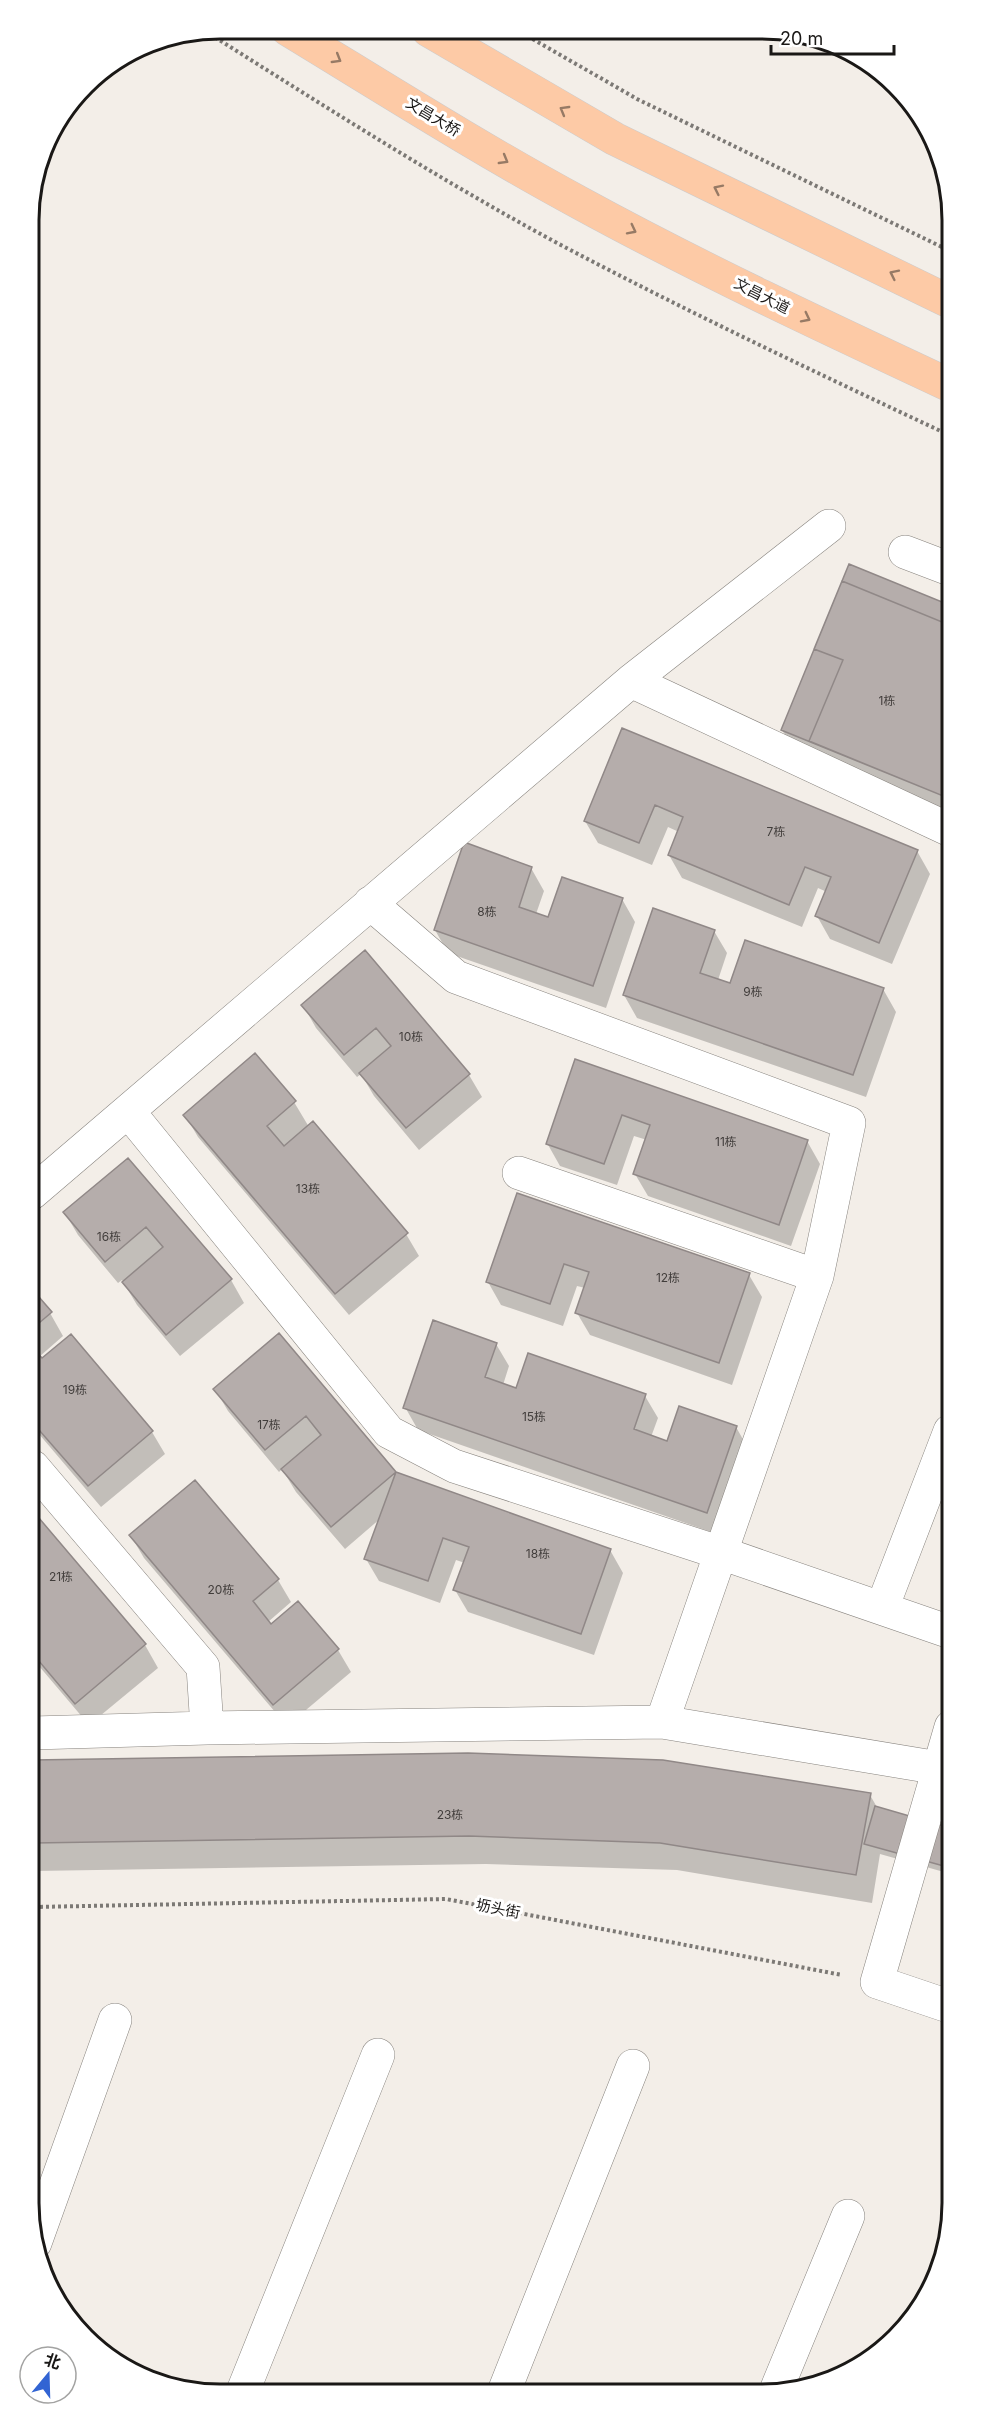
<svg xmlns="http://www.w3.org/2000/svg" width="981" height="2423" viewBox="0 0 981 2423" font-family="Inter,'Noto Sans SC',sans-serif">
  <rect width="100%" height="100%" fill="#f3eee8"/>
  <path fill="#0003" d="M850,566L947,606L948,825L792,746L782,730Z
    M623,730L917,851L930,874L892,964L830,939L817,916L827,892L818,888L802,927L682,878L669,855L679,832L668,827L652,865L598,843L585,821Z
    M531,868L544,891L536,914L549,919L622,899L635,922L606,1008L448,953L435,930Z
    M714,931L727,953L718,980L731,985L883,989L896,1012L866,1097L637,1018L624,995Z
    M365,952L469,1075L482,1097L419,1150L374,1096L361,1074L357,1077L316,1028L303,1005Z
    M576,1061L807,1141L820,1164L791,1246L648,1196L635,1174L647,1140L634,1136L617,1185L560,1166L547,1143Z
    M294,1102L309,1127L406,1234L419,1256L349,1315L198,1137L185,1115Z
    M128,1160L231,1280L244,1303L180,1356L137,1305L122,1280L118,1283L78,1235L65,1213Z
    M518,1194L749,1275L762,1297L732,1385L590,1335L577,1313L585,1288L577,1286L563,1326L501,1305L488,1282Z
    M32,1292L50,1313L63,1336L39,1357L42,1360L71,1336L152,1432L165,1454L101,1507L33,1427Z
    M279,1335L395,1473L610,1550L623,1573L594,1655L468,1612L455,1590L465,1563L456,1560L440,1603L379,1581L366,1559L381,1518L345,1549L296,1492L282,1469L279,1472L228,1411L215,1389Z
    M496,1344L509,1366L503,1385L517,1390L645,1396L658,1418L651,1437L668,1442L736,1427L749,1450L720,1535L418,1430L405,1407Z
    M33,1513L145,1645L158,1668L89,1725L33,1659Z
    M131,1536L278,1580L291,1602L268,1622L271,1626L298,1603L338,1650L351,1672L287,1726L144,1558Z
    M33,1762L870,1795L878,1809L951,1830V1874L880,1854L872,1903L677,1870L486,1864L34,1871Z"/>
  <path fill="#b5adab" stroke="#908887" stroke-width="1.5" d="M849,564L947,604L948,798L781,730Z
    M842,581L947,624L948,798L809,741L843,660L814,649Z
    M622,728L918,850L879,943L815,916L831,877L805,867L789,905L668,855L683,817L655,805L639,843L584,821Z
    M464,842L532,867L519,907L548,917L562,877L623,898L593,986L434,930Z
    M653,908L715,930L700,973L730,983L745,940L884,988L853,1075L623,995Z
    M365,950L470,1074L406,1128L359,1073L391,1046L376,1028L344,1055L301,1005Z
    M255,1053L296,1101L267,1126L284,1146L313,1121L408,1233L335,1294L183,1115Z
    M575,1059L808,1140L779,1225L633,1174L650,1125L622,1115L604,1164L546,1144Z
    M128,1158L232,1279L166,1335L122,1282L163,1247L146,1227L105,1262L63,1212Z
    M517,1193L750,1273L719,1363L575,1313L589,1272L564,1264L550,1304L486,1282Z
    M32,1289L52,1312L32,1329Z
    M433,1320L497,1343L485,1377L516,1388L528,1353L646,1394L634,1429L667,1441L679,1406L737,1426L707,1513L403,1408Z
    M279,1333L396,1472L331,1527L281,1469L321,1435L306,1416L265,1450L213,1389Z
    M71,1334L153,1431L88,1486L32,1422V1347L42,1358Z
    M396,1472L611,1549L581,1634L453,1590L469,1547L443,1538L428,1581L364,1559Z
    M195,1480L279,1579L253,1601L271,1624L298,1601L339,1649L273,1705L129,1535Z
    M33,1511L146,1644L75,1704L33,1654Z
    M468,1753L663,1760L871,1793L856,1875L660,1843L469,1836L34,1843L33,1760Z
    M875,1806L951,1828V1868L864,1844Z"/>
  <g fill="none" stroke-linecap="round" stroke-linejoin="round">
    <g stroke="#87837e" stroke-width="34">
      <path id="minor" d="M829,526L631,681L948,829
        M905,552L947,568
        M370,903L456,977L849,1123L817,1276L662,1722
        M128,1111L389,1432L454,1466L721,1553L950,1632
        M519,1173L817,1276
        M32,1193L631,681
        M33,1467L203,1667L207,1728
        M882,1608L950,1431
        M951,1727L877,1982L951,2007
        M33,1733L207,1728L662,1722L939,1768
        M35,2243L115,2020
        M777,2388L848,2216
        M505,2389L633,2066
        M243,2391L378,2055"/>
    </g>
    <g stroke="#cdcccc" stroke-width="34">
      <path id="major" d="M287,29C384,88 480,149 580,203C699,268 823,326 947,384
        M428,30L615,139L946,300"/>
    </g>
    <path stroke="#7c7975" stroke-width="4" stroke-dasharray="3 3" stroke-linecap="butt" d="M517,30L637,99L946,249
      M205,31C321,104 438,179 559,244C686,311 817,373 947,434
      M34,1907L446,1899L842,1975"/>
    <use href="#minor" stroke="#fff" stroke-width="33"/>
    <use href="#major" stroke="#fdcaa6" stroke-width="33"/>
  </g>
  <defs><path id="oneway-chevron" d="M-2-3.5L2.5 0L-2 3.5" fill="none" stroke-width="1.6" stroke-linecap="round" stroke-linejoin="round" transform="scale(1.5)"/></defs>
  <g stroke="#977a65">
    <use href="#oneway-chevron" transform="translate(337 59) rotate(31)"/>
    <use href="#oneway-chevron" transform="translate(564 110) rotate(-150)"/>
    <use href="#oneway-chevron" transform="translate(504 160) rotate(30)"/>
    <use href="#oneway-chevron" transform="translate(718 189) rotate(-154)"/>
    <use href="#oneway-chevron" transform="translate(632 230) rotate(27)"/>
    <use href="#oneway-chevron" transform="translate(894 274) rotate(-154)"/>
    <use href="#oneway-chevron" transform="translate(806 318) rotate(27)"/>
  </g>
  <g text-anchor="middle" stroke-width="6" stroke-linejoin="round" paint-order="stroke">
    <g font-size="12" fill="#413d3b">
      <text x="887" y="705">1栋</text>
      <text x="776" y="836">7栋</text>
      <text x="487" y="916">8栋</text>
      <text x="753" y="996">9栋</text>
      <text x="411" y="1041">10栋</text>
      <text x="726" y="1146">11栋</text>
      <text x="308" y="1193">13栋</text>
      <text x="109" y="1241">16栋</text>
      <text x="668" y="1282">12栋</text>
      <text x="75" y="1394">19栋</text>
      <text x="534" y="1421">15栋</text>
      <text x="269" y="1429">17栋</text>
      <text x="538" y="1558">18栋</text>
      <text x="61" y="1581">21栋</text>
      <text x="221" y="1594">20栋</text>
      <text x="450" y="1819">23栋</text>
    </g>
    <g font-size="15" fill="#1a1816" stroke="#fff">
      <text transform="translate(433 117) rotate(31)" y="5">文昌大桥</text>
      <text transform="translate(762 296) rotate(27)" y="5">文昌大道</text>
      <text transform="translate(498 1909) rotate(11)" y="5">坜头街</text>
    </g>
  </g>
  <path d="M0 0H981V2423H0ZM220 39H761A181 181 0 0 1 942 220V2203A181 181 0 0 1 761 2384H220A181 181 0 0 1 39 2203V220A181 181 0 0 1 220 39Z" fill="#fff" fill-rule="evenodd"/>
  <path fill="none" stroke="#1a1816" stroke-width="3" d="M220 39H761A181 181 0 0 1 942 220V2203A181 181 0 0 1 761 2384H220A181 181 0 0 1 39 2203V220A181 181 0 0 1 220 39Z"/>
  <g transform="translate(48 2375) rotate(19)"><circle r="28" fill="#ffffff" stroke="#a3a3a2" stroke-width="1.5"/>
  <path d="M0-4.5L10 22L0 15L-10 22Z" fill="#3264d3"/>
  <text y="-9" font-size="16" font-weight="bold" text-anchor="middle" fill="#1a1816">北</text>
  </g>
  <path d="M771 45v9h123v-9" fill="none" stroke="#1a1816" stroke-width="3"/>
  <text x="780" y="45" font-size="18" fill="#1a1816" stroke="#ffffff" stroke-width="4.5" paint-order="stroke">20 m</text>
</svg>
